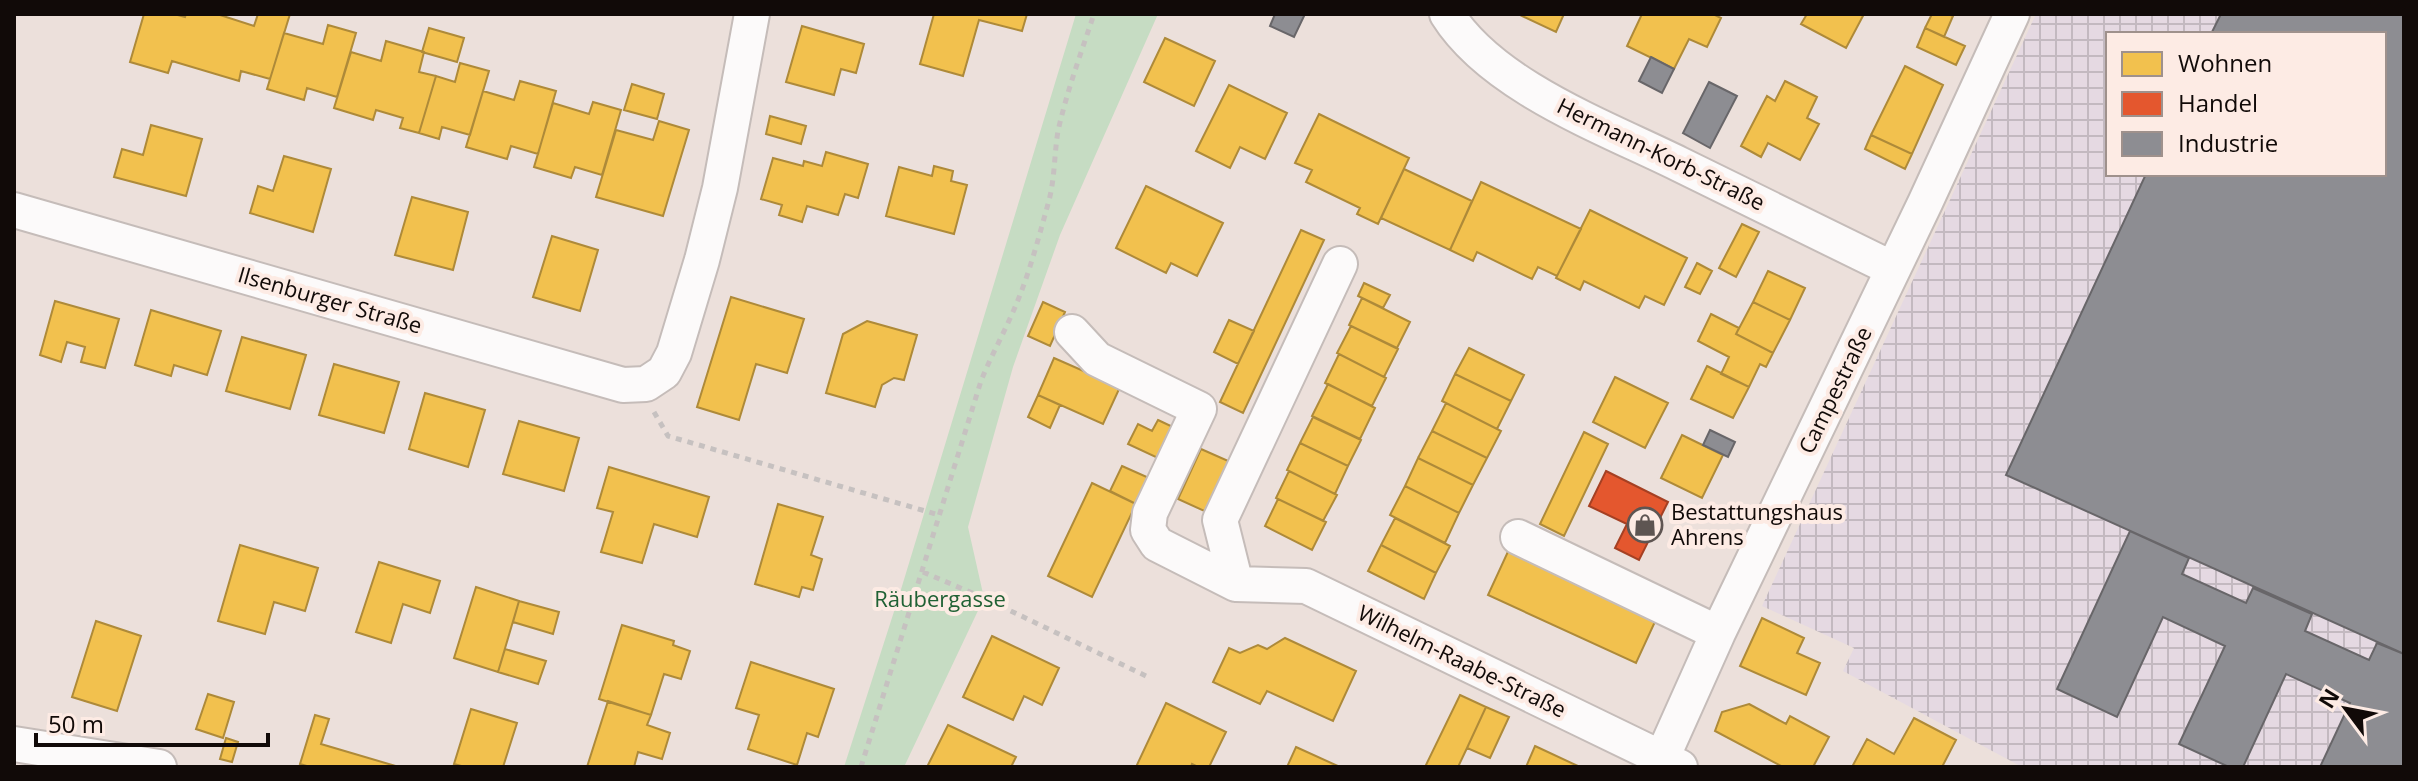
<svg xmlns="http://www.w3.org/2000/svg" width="2418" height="781" viewBox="0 0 2418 781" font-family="'Open Sans',sans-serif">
  <defs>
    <pattern id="industrial-grid" width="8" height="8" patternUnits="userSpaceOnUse" patternTransform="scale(2)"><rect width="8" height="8" fill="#e5d9e2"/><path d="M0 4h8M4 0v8" fill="none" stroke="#c3b9c0"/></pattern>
  </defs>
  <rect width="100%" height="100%" fill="#ece0db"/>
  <path fill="url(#industrial-grid)" fill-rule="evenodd" d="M2036,14H2404V767H2022L1843,671L1854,648L1762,606ZM2108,34H2384V174H2108Z"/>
  <path fill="#c6dcc3" d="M1076,14H1158L1060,235L1013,367L968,527L984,598L904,767H844L899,596Z"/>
  <path fill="#f2c14e" stroke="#ae8a39" stroke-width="2" d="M144,14H174L185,17L186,14H217L254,26L258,14H290L270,79L241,71L239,81L172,61L168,73L130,62Z
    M934,14H1027L1022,31L979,20L963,76L920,64Z
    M1518,14H1564L1556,32Z
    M1642,14H1713L1721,18L1707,47L1689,39L1674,69L1627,46Z
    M1807,14H1864L1846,48L1801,24Z
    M1932,14H1948L1953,16L1944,37L1925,28Z
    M328,25L356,33L337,97L307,88L304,100L267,89L284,33L323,44Z
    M802,26L864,44L856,73L841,69L834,95L786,82Z
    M429,28L464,38L457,62L422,52Z
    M1925,28L1965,46L1956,65L1917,47Z
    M1165,38L1215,61L1194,106L1144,82Z
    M386,41L424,52L419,72L436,76L419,133L400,128L403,118L376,110L373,120L334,108L351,52L381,61Z
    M460,63L489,71L470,135L442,127L439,139L419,133L436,76L455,82Z
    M1905,66L1943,85L1912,154L1871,135Z
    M520,81L556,91L538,154L511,146L507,159L466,147L483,91L514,100Z
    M1785,81L1817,97L1807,118L1819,124L1800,160L1768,143L1761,157L1741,146L1767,96L1775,101Z
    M632,84L664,94L657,119L624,110Z
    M1229,85L1287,113L1265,159L1240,147L1230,168L1196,151Z
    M593,102L621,110L602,175L575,167L571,178L534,167L553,103L589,114Z
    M1319,114L1409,158L1378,224L1357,214L1360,208L1306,182L1312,170L1295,163Z
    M770,116L806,126L801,144L766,134Z
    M659,121L689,130L663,216L596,197L616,130L653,140Z
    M151,125L202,139L186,196L114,177L122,149L143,155Z
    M1871,135L1912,154L1905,169L1865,149Z
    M826,152L868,164L858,198L845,194L838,215L807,206L802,222L779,215L782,205L761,199L773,158L803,166L804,161L822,166Z
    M284,156L331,169L313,232L250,213L258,186L273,191Z
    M934,166L953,171L951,181L967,185L954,234L886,216L899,167L932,176Z
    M1404,169L1472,201L1450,250L1381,218Z
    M1481,182L1581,229L1557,276L1538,267L1532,279L1477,252L1473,261L1450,250Z
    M1146,186L1223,223L1197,276L1171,263L1166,273L1116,248Z
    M412,197L468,212L453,270L395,255Z
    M1590,210L1687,258L1664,305L1645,296L1639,308L1584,281L1580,290L1556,278Z
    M1742,224L1759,232L1736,277L1719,268Z
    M1301,230L1324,240L1243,413L1220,402Z
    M552,236L598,250L580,311L533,297Z
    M1697,263L1712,271L1700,294L1685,287Z
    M1768,271L1805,288L1790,320L1753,302Z
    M1364,283L1390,295L1383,308L1358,296Z
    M731,297L804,319L787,373L756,364L739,420L697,407Z
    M1362,298L1410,322L1397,348L1349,325Z
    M55,301L119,319L105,368L81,362L85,347L67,342L61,362L40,355Z
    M1043,302L1065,312L1050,346L1028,336Z
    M1753,302L1790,320L1773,353L1736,334Z
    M151,310L221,331L207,375L174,365L171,376L135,365Z
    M1711,314L1739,328L1736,334L1773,353L1766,367L1760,364L1749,387L1721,374L1729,357L1698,341Z
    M1229,320L1254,331L1238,364L1214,352Z
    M867,321L917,335L904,380L894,378L882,385L875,407L826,393L843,334Z
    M1351,326L1398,349L1384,377L1337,353Z
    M242,337L306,355L290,409L226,391Z
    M1469,348L1524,375L1511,401L1455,374Z
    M1339,354L1386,378L1372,406L1325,383Z
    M1054,358L1120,387L1103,424L1038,395Z
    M334,364L399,382L384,433L319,415Z
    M1707,366L1749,387L1733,418L1691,399Z
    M1455,374L1511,401L1497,429L1442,401Z
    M1615,377L1668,403L1645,448L1593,422Z
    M1328,384L1375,408L1360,439L1312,416Z
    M425,393L485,410L468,467L409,449Z
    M1038,395L1060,405L1050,428L1028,417Z
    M1446,403L1501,431L1487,458L1432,431Z
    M1313,417L1361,440L1348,466L1300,443Z
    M1158,420L1175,428L1160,459L1128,444L1138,424L1152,431Z
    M519,421L579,438L564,491L503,474Z
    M1432,431L1487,458L1473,485L1418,458Z
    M1584,432L1608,444L1564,536L1540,524Z
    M1682,435L1723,455L1702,498L1661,478Z
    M1300,443L1348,466L1335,494L1287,470Z
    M1201,449L1235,464L1211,514L1178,499Z
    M1418,458L1473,485L1459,513L1405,486Z
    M1122,466L1149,478L1136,504L1110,491Z
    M609,467L709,497L697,537L654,524L642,563L601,552L613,512L597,508Z
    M1289,471L1337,495L1323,521L1276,498Z
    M1092,483L1136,504L1092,597L1048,576Z
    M1405,486L1459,513L1445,543L1390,515Z
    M1278,499L1326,522L1312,550L1265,526Z
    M778,504L823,517L811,555L822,559L813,590L802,587L799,597L755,584Z
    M1395,518L1450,546L1436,573L1381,545Z
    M240,545L318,568L305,611L274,602L265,634L218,621Z
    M1381,545L1436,573L1424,599L1368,571Z
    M1511,545L1659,613L1636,663L1488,595Z
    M379,562L440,581L430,613L403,604L391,643L356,632Z
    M476,587L519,601L498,672L454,658Z
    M519,601L559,612L553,634L513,622Z
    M1762,618L1804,638L1797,653L1820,663L1806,695L1740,666Z
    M96,621L141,636L117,711L72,697Z
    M622,625L674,641L673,645L690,651L681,679L664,674L651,715L599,699Z
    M992,636L1059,668L1042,705L1024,696L1013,720L963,697Z
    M1285,638L1356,671L1333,721L1267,691L1260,704L1213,682L1229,648L1240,653L1258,645L1267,649Z
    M505,649L546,661L538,684L498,672Z
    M751,662L834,689L818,737L807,733L797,765L748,749L759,715L736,708Z
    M208,694L234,702L223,738L196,729Z
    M1460,695L1486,707L1467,748L1458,767H1425Z
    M608,701L651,715L647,725L670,733L662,759L638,752L634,767H587Z
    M1166,703L1226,732L1209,767H1198L1192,764L1191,767H1136Z
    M1749,704L1786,724L1790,716L1829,737L1813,767H1783L1715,731L1722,712Z
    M1486,707L1509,717L1490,758L1467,748Z
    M471,709L517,723L503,767H465L454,764Z
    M315,715L329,719L321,744L399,767H310L300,764Z
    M1914,718L1956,740L1942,767H1852L1867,739L1894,754Z
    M948,725L1016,757L1011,767H927Z
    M226,738L238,742L232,762L220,759Z
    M1535,746L1580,767H1526Z
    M1296,747L1340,767H1287Z"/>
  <path fill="#e4572e" stroke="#a54023" stroke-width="2" d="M1606,471L1668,502L1639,560L1615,548L1627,524L1589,506Z"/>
  <path fill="#8d8d92" stroke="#686669" stroke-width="2" d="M1275,14H1305L1294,37L1270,26Z
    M2221,14H2404V654L2006,475L2146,174H2384V34H2211Z
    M1651,57L1674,69L1662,93L1639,81Z
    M1709,82L1737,96L1710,148L1683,133Z
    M1710,430L1735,442L1728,457L1703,445Z
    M2130,531L2189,558L2182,574L2246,603L2253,588L2312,614L2305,631L2369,660L2377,643L2404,654V767H2320L2350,703L2286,674L2243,767H2229L2179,744L2225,646L2163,617L2117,717L2057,689Z"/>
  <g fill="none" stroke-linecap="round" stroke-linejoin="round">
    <g stroke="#c5bcb9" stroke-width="38">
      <path id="minor" d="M1447,14C1492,86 1604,127 1679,164C1751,199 1822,234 1893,269
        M14,210L623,385L646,384L664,372L674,353L702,260L720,188L752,14
        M1072,332L1097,359L1199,409L1150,513L1148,530L1157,544L1236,584L1306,586L1680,767
        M1518,537L1718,633
        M1236,584L1220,520L1340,264
        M14,744L159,767
        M1658,767L1718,633L1925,203L2012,14"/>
    </g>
    <path stroke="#c6c1c0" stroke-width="5" stroke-dasharray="6 6" stroke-linecap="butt" d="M654,412L668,436L939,515
      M923,572L984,598L1146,676
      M861,767L981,381C990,358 1002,337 1012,314C1028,279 1038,240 1048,204C1055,180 1054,155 1058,131C1067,91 1081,53 1094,14"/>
    <use href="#minor" stroke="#fcfafa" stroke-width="34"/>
  </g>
  <defs>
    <g id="shop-ring" transform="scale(1.8)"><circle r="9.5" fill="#fdebe4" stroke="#5e5552" stroke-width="1.5"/><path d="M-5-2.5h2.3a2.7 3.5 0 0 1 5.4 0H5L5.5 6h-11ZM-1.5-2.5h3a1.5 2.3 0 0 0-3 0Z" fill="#5e5552"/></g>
  </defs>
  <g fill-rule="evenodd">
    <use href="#shop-ring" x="1645" y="525"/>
  </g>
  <g text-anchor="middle" stroke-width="8" stroke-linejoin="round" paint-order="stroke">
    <g font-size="22" fill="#110a08" stroke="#fdebe4">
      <text transform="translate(1661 154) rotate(26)" y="8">Hermann-Korb-Straße</text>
      <text transform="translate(330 300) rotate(16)" y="8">Ilsenburger Straße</text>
      <text transform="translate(1835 390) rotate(-64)" y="8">Campestraße</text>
      <text transform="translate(1462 661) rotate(26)" y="8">Wilhelm-Raabe-Straße</text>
    </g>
    <g font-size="22" fill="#110a08" stroke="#fdebe4" text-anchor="start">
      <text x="1671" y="520">Bestattungshaus<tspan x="1671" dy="25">Ahrens</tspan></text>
    </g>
    <g font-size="22" fill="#206134" stroke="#fdebe4">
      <text x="940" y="607">Räubergasse</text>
    </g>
  </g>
  <rect width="2418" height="781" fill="none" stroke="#110a08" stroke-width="32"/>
  <rect x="2106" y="32" width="280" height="144" fill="#fdebe4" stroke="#9f918c" stroke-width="2"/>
  <rect x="2122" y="52" width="40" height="24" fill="#f2c14e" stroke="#9f918c" stroke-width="2"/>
  <text x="2178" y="72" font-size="24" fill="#110a08">Wohnen</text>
  <rect x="2122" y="92" width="40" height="24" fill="#e4572e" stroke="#9f918c" stroke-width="2"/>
  <text x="2178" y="112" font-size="24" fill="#110a08">Handel</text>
  <rect x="2122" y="132" width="40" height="24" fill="#8d8d92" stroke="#9f918c" stroke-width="2"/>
  <text x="2178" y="152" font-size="24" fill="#110a08">Industrie</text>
  <g transform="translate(2346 709) rotate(302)" stroke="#fdebe4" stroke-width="6" paint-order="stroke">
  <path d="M0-6L14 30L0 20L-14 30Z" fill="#110a08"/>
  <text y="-12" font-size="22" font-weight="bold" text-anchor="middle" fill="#110a08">N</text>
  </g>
  <path d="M36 733v12h232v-12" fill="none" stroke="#110a08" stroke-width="4"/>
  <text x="48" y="733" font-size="24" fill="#110a08" stroke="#fdebe4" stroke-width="6" paint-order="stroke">50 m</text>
</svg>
